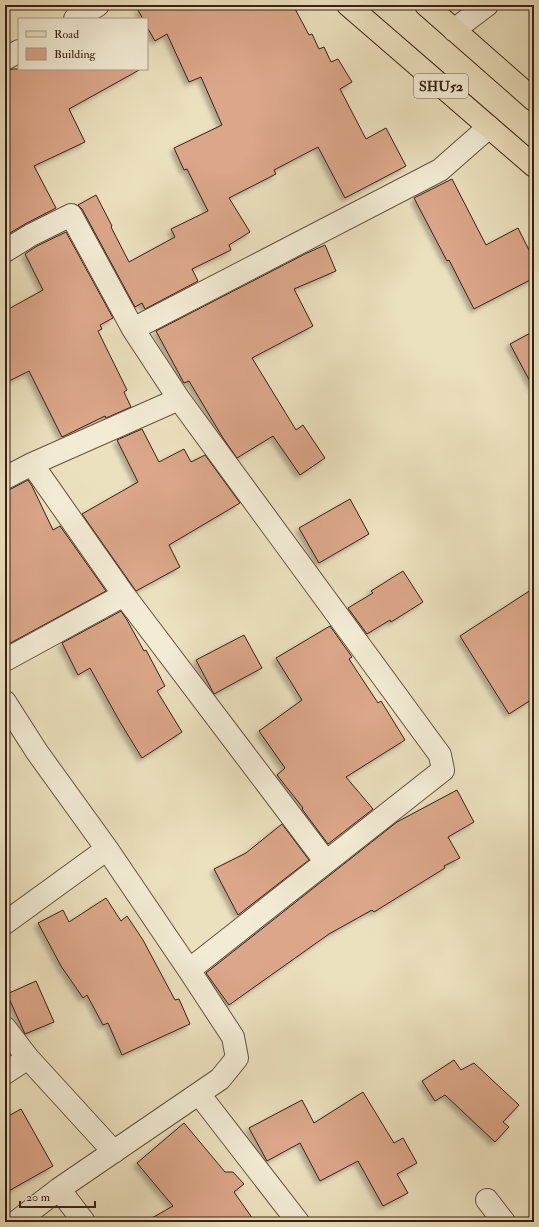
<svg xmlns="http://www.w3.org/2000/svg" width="539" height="1227" viewBox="0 0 539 1227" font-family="'IM FELL Double Pica',serif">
  <defs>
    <filter id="shadow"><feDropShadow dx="-3.5" dy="3.5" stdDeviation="2" flood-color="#0004"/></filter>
  </defs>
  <rect width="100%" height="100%" fill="#ece1bf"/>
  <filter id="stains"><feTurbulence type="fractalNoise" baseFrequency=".005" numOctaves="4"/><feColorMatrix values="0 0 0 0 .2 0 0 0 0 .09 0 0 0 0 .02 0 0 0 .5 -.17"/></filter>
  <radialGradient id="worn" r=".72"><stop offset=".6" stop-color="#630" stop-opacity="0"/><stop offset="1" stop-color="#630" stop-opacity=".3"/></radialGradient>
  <path fill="#dba689" stroke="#382113" filter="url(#shadow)" d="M149,5H293L309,35L312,34L319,49L324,47L331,62L338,59L352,82L340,89L366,139L386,128L406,166L345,198L318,147L274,170L276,174L229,198L250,232L229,245L231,250L192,269L198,281L145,309L142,303L135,307L82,209L78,205L96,195L112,226L111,227L129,262L175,237L171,229L208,211L187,169L184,170L174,148L222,125L201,77L189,82L167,34L155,41L147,27V19H143L138,10Z
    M13,69H141L69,109L85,142L34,166L56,208L25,224L5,236V71Z
    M452,179L486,245L518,228L534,260V278L474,309L449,260L447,261L414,198Z
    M66,232L113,318L100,325L102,329L98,331L127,390L124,392L131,407L106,418L105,416L62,437L29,371L5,383V311L43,290L25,254L37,246Z
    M325,245L336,271L294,289L313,326L252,358L296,430L303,425L325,458L300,475L273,436L237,458L223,438L189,381L184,383L156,331L305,254Z
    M534,331V389L510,344Z
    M142,429L159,462L184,449L191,462L205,455L240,503L169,545L180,567L136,591L82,514L138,482L117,440Z
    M28,480L32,486L53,530L60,526L106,591L5,646V490L11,489Z
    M350,499L369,534L319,563L299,528Z
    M403,571L423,602L391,622L390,620L367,634L348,608L373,593L371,591Z
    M534,588V698L509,714L460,636Z
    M121,611L127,620L144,651L146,650L156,669L165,686L157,691L182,732L142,758L120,722L90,668L78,675L62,643Z
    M330,626L352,657L349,659L378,703L381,701L405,740L346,777L373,809L328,844L302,809L303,808L277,775L285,768L259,731L302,700L276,658Z
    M244,635L262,668L214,694L196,660Z
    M457,790L474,822L448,837L460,858L444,866L445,868L374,912L372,910L329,934L229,1005L206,973L397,822Z
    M282,824L309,860L238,915L214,869L246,853Z
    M106,898L121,921L127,916L143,940L175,1000L179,999L190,1024L122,1055L108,1023L103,1025L87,995L83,998L61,966L38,923L63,910L69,922Z
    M36,981L54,1022L25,1034L7,994Z
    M454,1060L461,1070L474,1063L519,1105L503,1122L509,1127L495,1142L445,1095L435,1101L422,1081Z
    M363,1092L394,1143L403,1138L417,1163L397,1174L408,1193L383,1206L358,1161L320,1181L300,1143L267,1161L249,1128L302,1100L314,1123Z
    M21,1109L53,1166L5,1193V1118Z
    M184,1123L225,1172H233L244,1184L234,1192L255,1222H145L173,1206L137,1163Z"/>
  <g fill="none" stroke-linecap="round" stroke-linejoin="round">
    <g stroke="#65513e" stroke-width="24">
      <path id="street" d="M75,19L98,5
        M454,30L487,5
        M5,59L19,51
        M5,251L31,235L71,215L133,329
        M32,464L124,595L326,862
        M5,478L32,464L179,399
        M5,660L124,595
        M5,702L37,752L107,849L189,970
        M5,923L107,849
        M5,1028L28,1058L5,1073
        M28,1058L114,1152
        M199,1094L298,1222
        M59,1189L84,1222
        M487,1200L504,1222
        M16,1222L59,1189L220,1079L237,1058L233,1037L189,970L443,770L440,755L179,399L133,329L440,170L489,127"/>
    </g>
    <g stroke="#382113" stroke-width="24">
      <path id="primary" d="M348,5L534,166
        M426,5L534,100"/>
    </g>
    <use href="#street" stroke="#f3ecd5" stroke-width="22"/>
    <use href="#primary" stroke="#ece1bf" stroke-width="22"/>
  </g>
  <g text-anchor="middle" stroke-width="3.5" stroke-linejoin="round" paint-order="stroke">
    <rect fill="#f3ecd5" stroke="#705e4d" stroke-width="1" x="414" y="74" width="54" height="24" rx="3"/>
    <g font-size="14" font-weight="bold" fill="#382113">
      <text x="441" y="91">SHU52</text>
    </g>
  </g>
  <rect width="539" height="1227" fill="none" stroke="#ece1bf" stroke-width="20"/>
  <rect x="6" y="6" width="527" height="1215" fill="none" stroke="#382113" stroke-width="2"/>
  <rect x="10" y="10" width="519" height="1207" fill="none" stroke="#382113"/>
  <rect x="18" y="18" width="130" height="52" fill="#f3ecd5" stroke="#a89b87"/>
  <rect x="26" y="31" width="20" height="6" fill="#ece1bf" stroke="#a89b87"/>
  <text x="54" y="38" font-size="12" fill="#382113">Road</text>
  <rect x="26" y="48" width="20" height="12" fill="#dba689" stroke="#a89b87"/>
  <text x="54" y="58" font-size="12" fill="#382113">Building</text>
  <path d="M20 1201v6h75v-6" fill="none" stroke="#382113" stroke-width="2"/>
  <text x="26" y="1201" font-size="12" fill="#382113" stroke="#f3ecd5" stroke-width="3" paint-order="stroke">20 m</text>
  <rect width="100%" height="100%" filter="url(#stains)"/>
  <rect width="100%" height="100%" fill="url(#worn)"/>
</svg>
